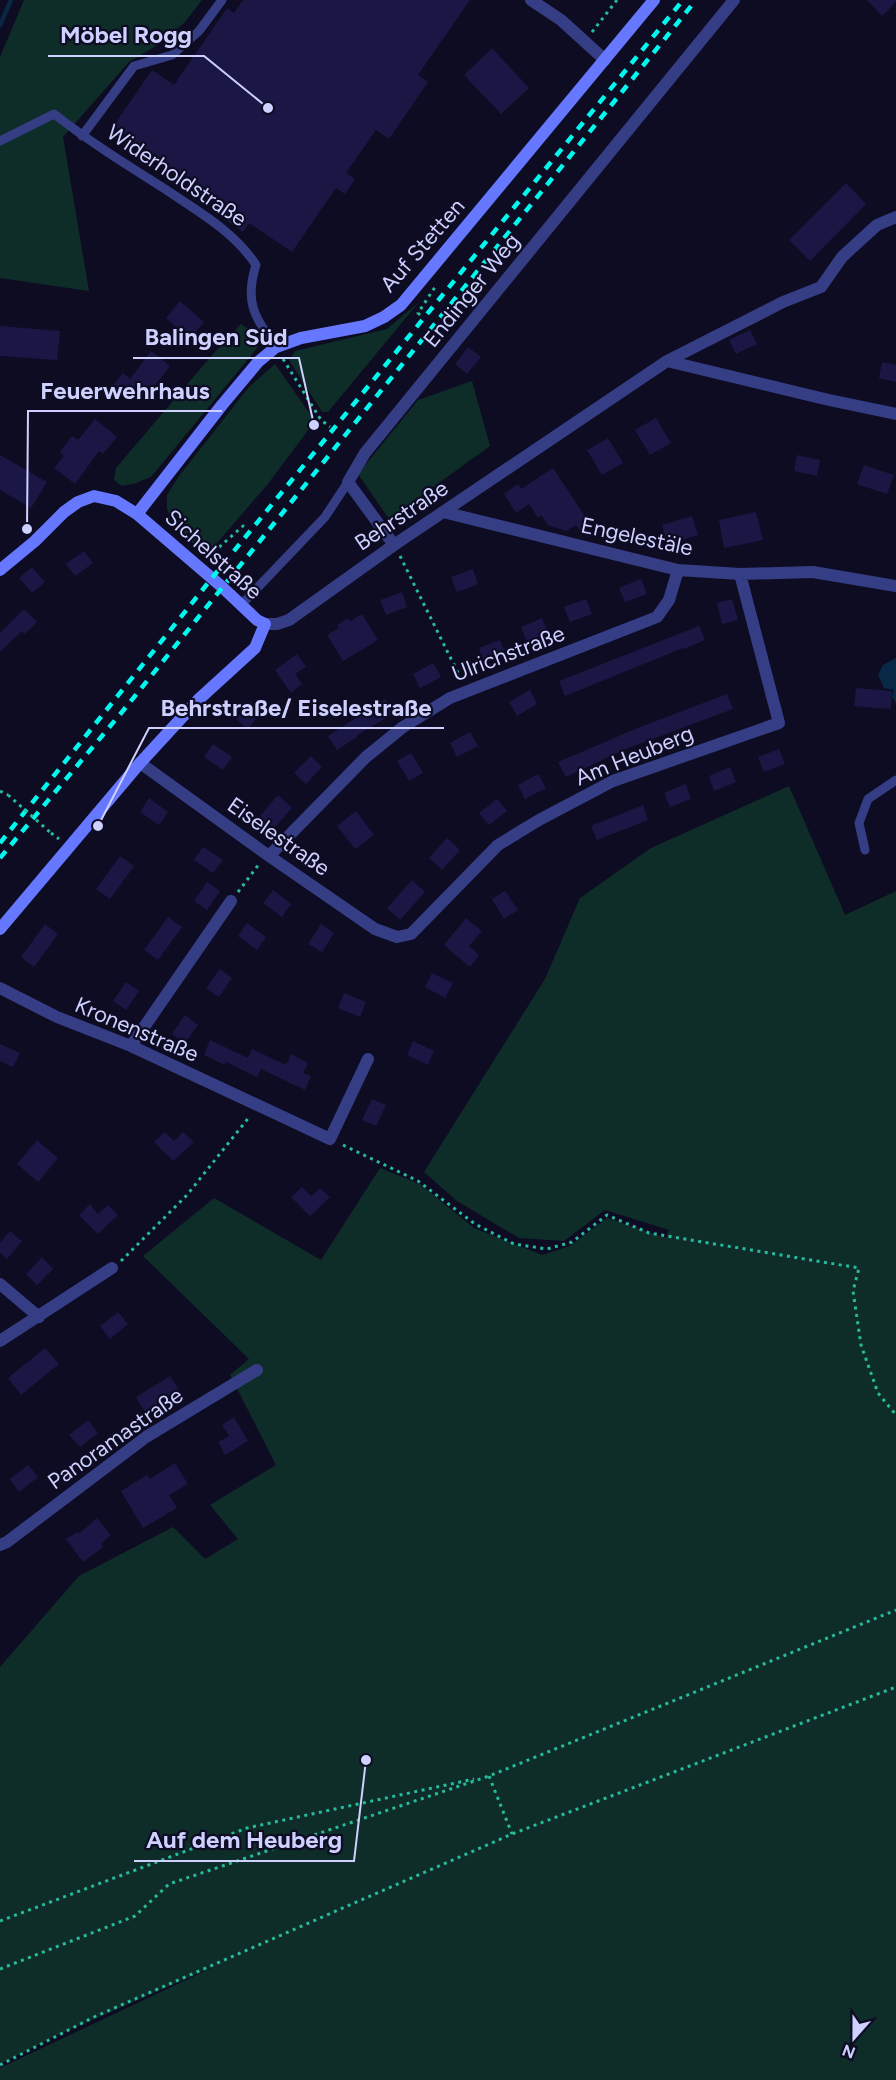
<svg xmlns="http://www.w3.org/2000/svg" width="896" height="2080" viewBox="0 0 896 2080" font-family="Figtree,sans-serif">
  <rect width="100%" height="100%" fill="#0d0c23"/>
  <path fill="#0f2d28" d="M24,0H202L185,22L154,47L129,62L63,137L89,291L0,278V57Z
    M419,302L328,412H322L289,360L295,351L387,329Z
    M241,324L258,336V347L151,477L136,483L122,486L114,480L116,468L213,354Z
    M275,364L315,421L267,485L210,551L203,554L172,522L167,509V495L179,476L249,387Z
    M472,381L490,446L389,519L358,474L418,400Z
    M789,786L845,915L896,891V2080H0V2068L224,1962L56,2036L0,2064V1667L79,1576L173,1527L205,1559L238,1539L210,1505L276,1465L230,1375L249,1359L143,1256L214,1198L321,1260L380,1168L420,1184L474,1228L542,1255L570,1246L607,1218L666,1238L669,1230L605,1210L564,1241L519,1238L457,1201L424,1172L545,979L580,898L651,848Z"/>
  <path fill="#092846" d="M896,658V704L892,696L894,690L884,688L878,675L883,665Z"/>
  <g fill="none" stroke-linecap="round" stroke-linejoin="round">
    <path stroke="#092846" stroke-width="4.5" d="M0,25L11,0"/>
  </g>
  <path fill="#1a1745" d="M243,0H470L418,75L428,82L389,139L376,130L346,173L355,179L345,194L336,188L292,252L249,223L243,232L220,216L225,209L110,131L152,70L174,85L227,8L234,13Z
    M867,0H896V2L882,16Z
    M492,48L529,88L501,114L464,75Z
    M846,183L866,204L810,261L789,240Z
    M180,301L204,322L190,339L166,318Z
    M0,326L60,331L57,360L0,356Z
    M750,330L757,344L736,354L729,340Z
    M468,347L481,357L467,374L455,364Z
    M151,351L170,366L149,393L141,387L131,401L112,386L123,373L130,379Z
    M882,362L896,365V382L879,378Z
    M656,418L671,443L650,455L635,430Z
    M95,419L117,437L103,454L99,451L75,484L54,468L64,456L60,452L72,436L78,440Z
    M608,438L623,463L602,475L587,450Z
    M0,455L47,482L31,508L0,490Z
    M797,455L820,460L817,476L794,471Z
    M864,465L894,475L887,494L857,484Z
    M553,468L590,524L580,531L576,525L566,531L548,525L541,515L538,518L529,504L516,513L504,494L518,484L521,489Z
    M756,512L763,540L724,548L719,520Z
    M692,516L698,535L668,544L662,525Z
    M84,551L93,563L75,576L66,564Z
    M32,567L45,582L32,593L19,578Z
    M473,569L478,584L457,592L451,577Z
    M641,579L647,594L625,602L619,588Z
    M402,592L407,607L386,615L380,600Z
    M586,599L592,614L570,622L564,607Z
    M732,599L738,620L722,624L717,603Z
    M24,609L37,622L25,634L22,631L0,652V633Z
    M362,614L378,640L343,661L327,635L339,628L337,625L348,618L350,621Z
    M542,618L548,633L527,642L521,627Z
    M699,626L705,640L684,649L683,648L565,696L559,681Z
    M500,640L506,655L484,663L479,648Z
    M297,654L306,667L295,674L302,684L291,693L275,670Z
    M433,663L441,677L420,688L413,674Z
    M856,688L892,691L891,709L854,706Z
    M530,690L537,704L517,716L509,702Z
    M727,694L733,709L623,750L566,777L558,762L635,729Z
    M385,699L394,713L356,736L357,737L337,750L328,736Z
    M250,701L262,711L248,729L236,719Z
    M470,732L478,746L457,757L450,743Z
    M213,744L232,757L223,770L204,757Z
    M779,749L785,764L764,772L758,757Z
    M411,753L423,773L409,781L397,761Z
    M311,756L322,767L306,784L294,773Z
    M730,767L736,782L714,791L709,776Z
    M538,774L546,788L525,799L518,785Z
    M686,784L691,799L670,807L664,793Z
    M278,795L292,808L272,830L258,818Z
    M149,798L168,812L159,825L140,812Z
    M497,799L507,811L489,825L479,813Z
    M643,805L648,820L597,840L591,826Z
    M356,811L374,835L355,849L337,826Z
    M447,838L460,850L442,870L429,858Z
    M203,847L223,860L213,873L194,860Z
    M120,856L134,866L110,899L96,889Z
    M412,880L425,892L400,920L387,908Z
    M207,882L220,891L207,910L194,901Z
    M273,890L291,904L282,917L263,903Z
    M505,891L518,910L504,919L492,899Z
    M168,917L182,927L158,960L144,950Z
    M466,918L482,931L469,946L479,955L470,967L444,945Z
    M247,923L266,937L257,950L238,936Z
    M45,924L58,934L34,967L21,957Z
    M321,924L334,933L322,952L308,944Z
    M220,969L232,978L219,997L206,988Z
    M432,973L453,983L445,998L425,987Z
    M126,982L139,991L126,1010L113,1001Z
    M344,993L366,1002L360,1017L338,1008Z
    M185,1015L198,1025L185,1043L172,1034Z
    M210,1040L248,1058L252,1049L286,1065L291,1054L308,1063L303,1073L311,1076L305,1090L261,1069L257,1077L226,1062L225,1065L204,1055Z
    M413,1041L434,1051L428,1065L407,1055Z
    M0,1044L20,1053L13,1067L0,1061Z
    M372,1099L386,1105L376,1126L362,1120Z
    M165,1132L174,1141L183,1132L194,1142L173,1161L154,1142Z
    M37,1140L58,1158L38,1182L17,1164Z
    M302,1187L311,1196L320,1188L330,1197L310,1216L291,1197Z
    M90,1204L98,1214L108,1205L118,1215L98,1234L79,1215Z
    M10,1231L22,1241L7,1259L0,1253V1243Z
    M42,1257L53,1269L37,1285L26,1274Z
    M118,1312L128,1324L110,1339L100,1326Z
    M45,1348L59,1364L21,1395L8,1378Z
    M170,1376L179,1390L145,1412L136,1397Z
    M234,1417L248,1441L225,1455L218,1442L229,1436L222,1425Z
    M88,1420L98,1433L80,1447L69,1435Z
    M175,1463L188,1484L169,1495L177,1508L143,1528L121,1491L147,1475L150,1479Z
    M28,1465L38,1477L19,1492L10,1479Z
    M97,1518L111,1535L101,1544L103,1547L83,1562L66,1539L77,1532L80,1533Z"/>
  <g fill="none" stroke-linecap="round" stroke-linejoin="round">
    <path stroke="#27ba9c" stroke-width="3" stroke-dasharray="3 4.5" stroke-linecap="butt" d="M592,32L617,0
      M420,315L418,313L437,284
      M283,359L321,420L330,427
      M400,556L461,679
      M208,557L243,526L247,529
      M0,791L8,795
      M51,833L59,839
      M238,892L259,864
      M343,1145L418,1181L475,1224L514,1244L547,1249L572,1242L607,1215L649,1233L859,1268L853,1291L861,1345L878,1393L896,1415
      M121,1261L187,1195L250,1116
      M489,1776L512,1834
      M0,1921L247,1828L474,1779
      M0,1969L135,1916L169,1884L489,1776L896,1610
      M0,2065L94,2017L512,1834L896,1687"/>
    <path stroke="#353d85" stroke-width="9" d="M82,136L134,66L172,55L199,31L222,0
      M0,141L54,114C90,142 127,165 165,189C197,211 234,231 256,265C244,303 255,317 276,347
      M241,605L325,517L348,482
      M865,850L859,823L868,799L896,780"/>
    <path stroke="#353d85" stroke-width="12" d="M531,0L561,20L605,60
      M667,361L829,400L896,414
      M443,512L678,570L740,574L813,572L896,586
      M394,545L348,482L365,453L734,0
      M265,624H277L289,620L394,545L667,361L783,302L821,287L842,257L877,225L896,217
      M140,763L269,856L375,929L397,937L411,934L498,845L539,820L613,781L779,723L740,574
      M269,856L366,757L403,727L450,698L657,617L669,600L678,570
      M0,988L57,1017L131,1046L330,1139L368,1059
      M131,1046L231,901
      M0,1284L39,1317
      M0,1341L112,1268
      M0,1545L7,1542L146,1437L257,1370"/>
    <path stroke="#6578ff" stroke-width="12" d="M137,514L222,405L258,362L276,347L301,338L365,326L384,317L401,305L654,0
      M0,570L35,541L64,512L78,502L94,496L116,501L137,514L221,586L257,620L265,624L255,648L198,700L140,763L0,929"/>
    <path stroke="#00f9ee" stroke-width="4.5" stroke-dasharray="9 8" stroke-linecap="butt" d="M0,843L212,578L683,0
      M0,858L122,712L696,0"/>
    <path stroke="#27ba9c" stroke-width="3" stroke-dasharray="3 4.5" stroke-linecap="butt" d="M8,795L51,833"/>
  </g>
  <g text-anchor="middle" stroke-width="4.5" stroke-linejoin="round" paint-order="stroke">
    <g font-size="22" fill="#ced0ff" stroke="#0d0c23">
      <text transform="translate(177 175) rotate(34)" y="8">Widerholdstraße</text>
      <text transform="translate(422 245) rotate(-49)" y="8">Auf Stetten</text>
      <text transform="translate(471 290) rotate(-51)" y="8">Endinger Weg</text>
      <text transform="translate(401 515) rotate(-34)" y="8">Behrstraße</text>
      <text transform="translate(637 536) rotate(12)" y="8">Engelestäle</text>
      <text transform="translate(214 554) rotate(42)" y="8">Sichelstraße</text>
      <text transform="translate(508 653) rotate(-21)" y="8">Ulrichstraße</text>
      <text transform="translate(634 755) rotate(-22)" y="8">Am Heuberg</text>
      <text transform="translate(279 836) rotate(35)" y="8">Eiselestraße</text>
      <text transform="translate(137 1029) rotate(23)" y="8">Kronenstraße</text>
      <text transform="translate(115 1438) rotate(-35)" y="8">Panoramastraße</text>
    </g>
  </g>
  <path fill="none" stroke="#ced0ff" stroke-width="2" d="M268 108L204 56H48M314 425L299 358H133M27 529L28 411H222M98 826L149 728H444M366 1760L354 1861H134"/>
  <g fill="#ced0ff" stroke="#0d0c23" stroke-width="2">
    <circle cx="268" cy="108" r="6"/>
    <circle cx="314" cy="425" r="6"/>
    <circle cx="27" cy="529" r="6"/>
    <circle cx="98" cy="826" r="6"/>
    <circle cx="366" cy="1760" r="6"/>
  </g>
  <g font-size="24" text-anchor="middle" font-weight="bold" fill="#ced0ff" stroke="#0d0c23" stroke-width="4.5" stroke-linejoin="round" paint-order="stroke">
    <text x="126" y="43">Möbel Rogg</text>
    <text x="216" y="345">Balingen Süd</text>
    <text x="125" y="399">Feuerwehrhaus</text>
    <text x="296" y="716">Behrstraße/ Eiselestraße</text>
    <text x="244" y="1848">Auf dem Heuberg</text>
  </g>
  <g transform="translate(854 2038) rotate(201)" stroke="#0d0c23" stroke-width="4.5" paint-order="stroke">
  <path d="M0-4.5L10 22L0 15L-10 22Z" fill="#ced0ff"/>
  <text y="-9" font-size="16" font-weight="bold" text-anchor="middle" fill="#ced0ff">N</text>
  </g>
</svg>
